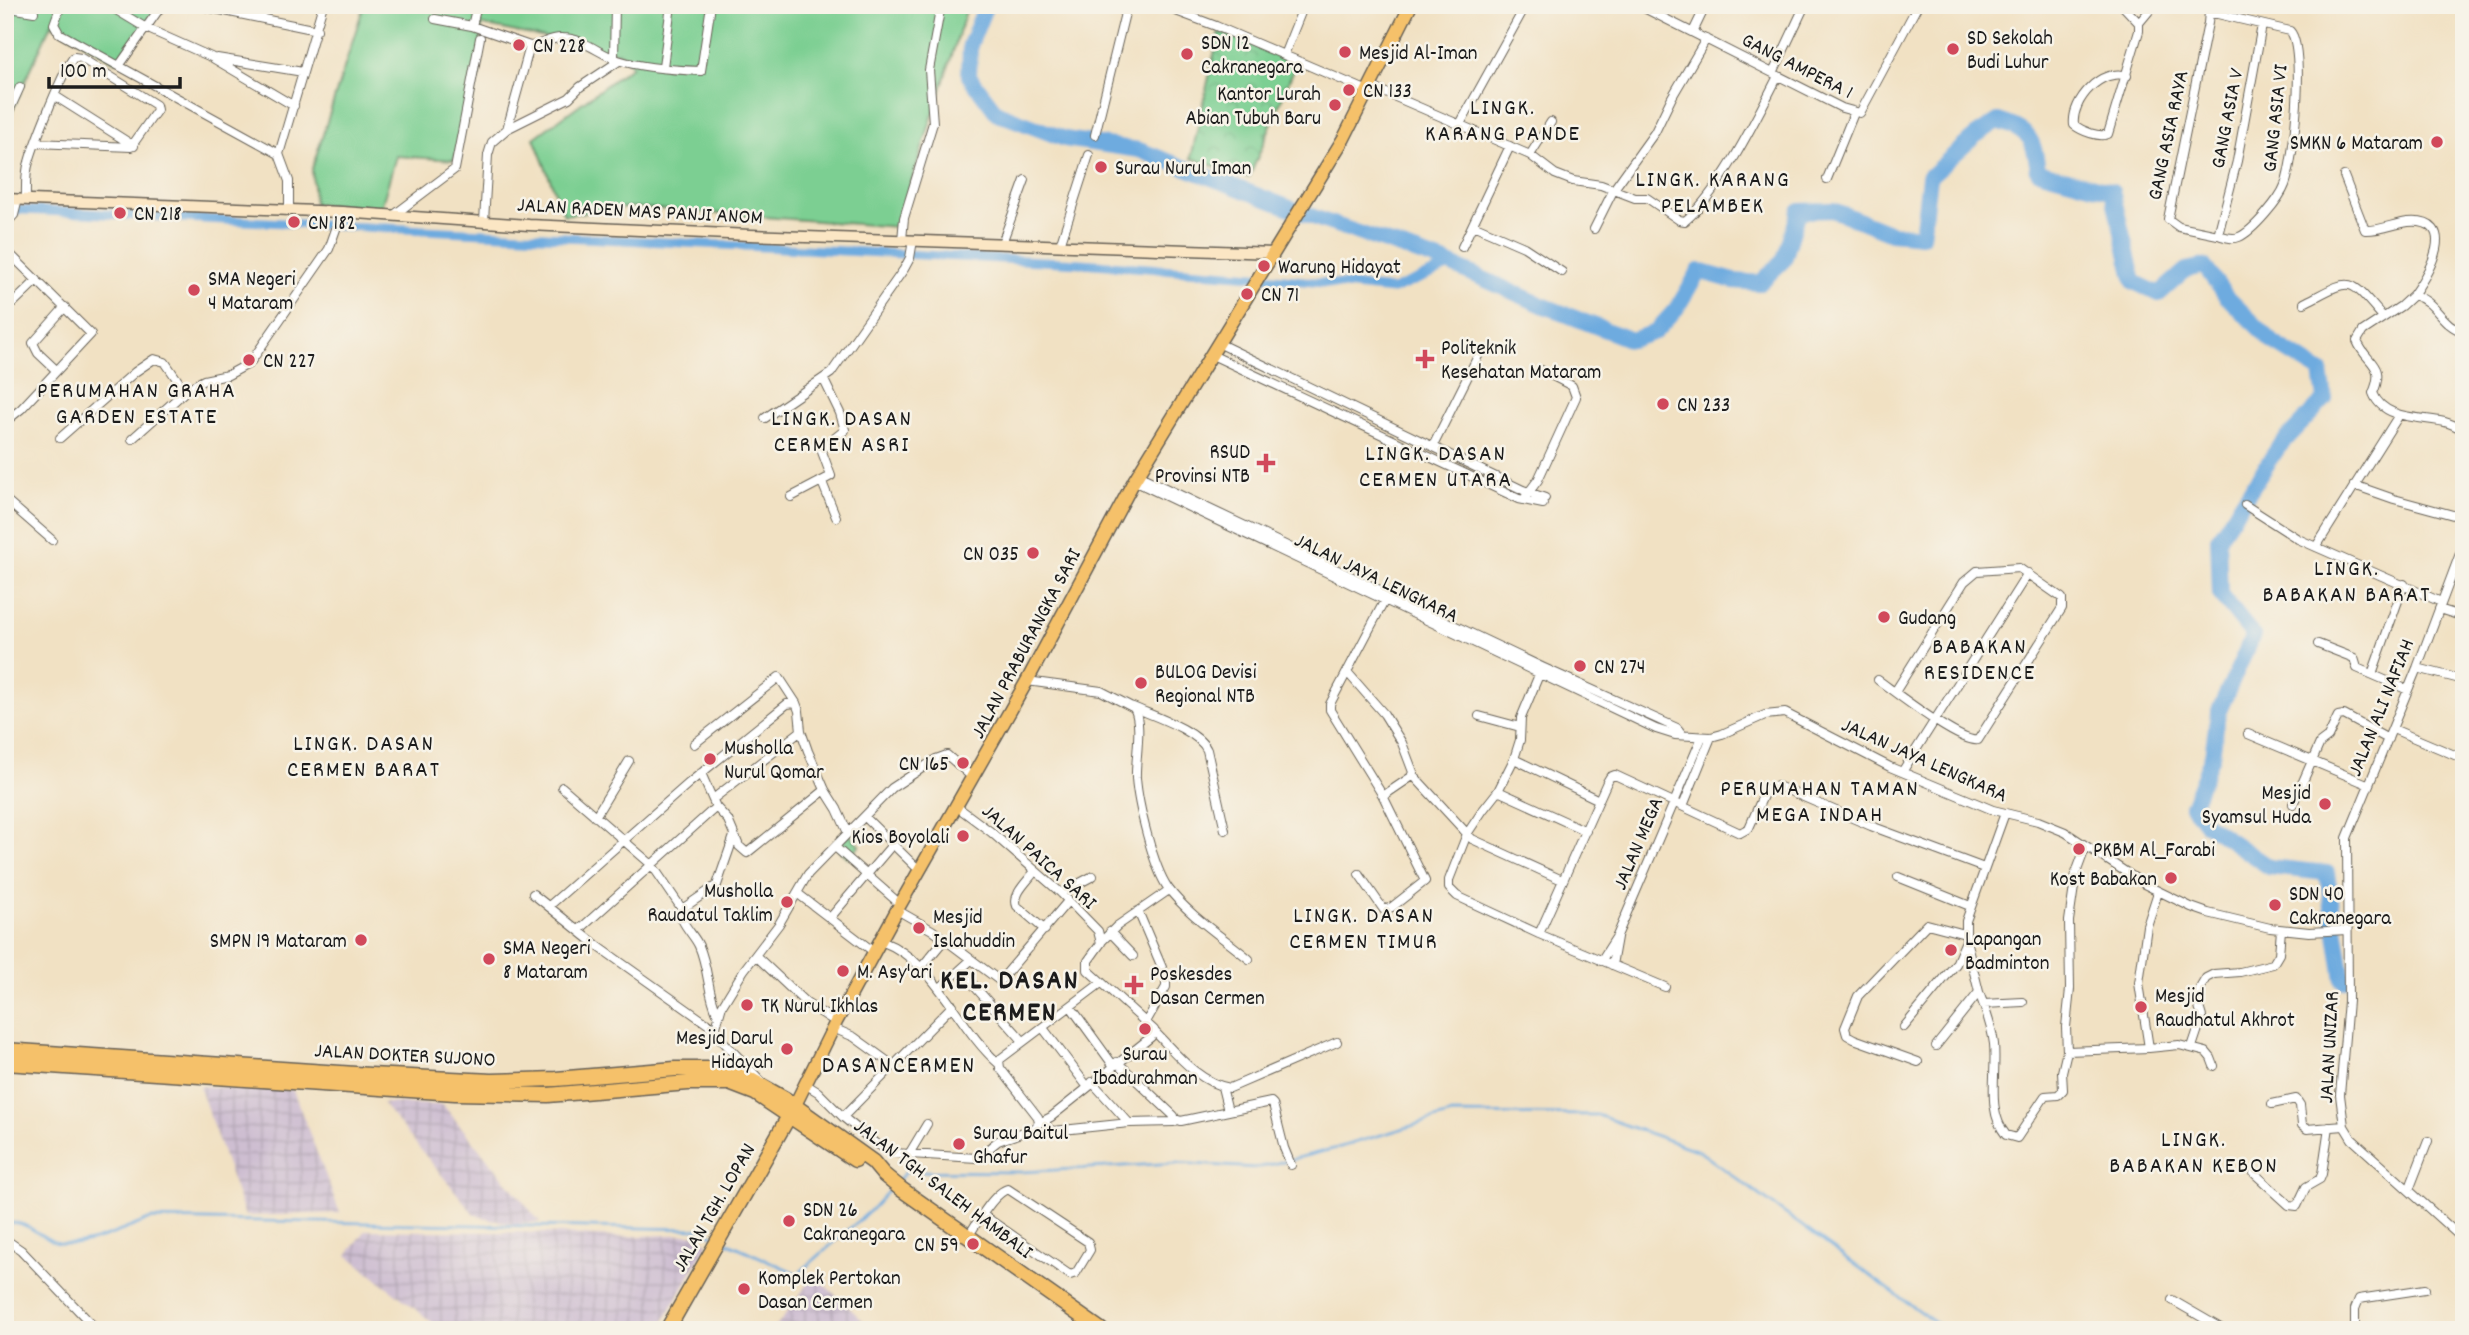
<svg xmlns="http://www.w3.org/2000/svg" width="2469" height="1335" viewBox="0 0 2469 1335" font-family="Dekko,sans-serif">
  <defs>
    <pattern id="industrial-grid" width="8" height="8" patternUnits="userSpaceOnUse" patternTransform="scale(1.75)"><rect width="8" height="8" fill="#cebed1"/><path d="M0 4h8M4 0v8" fill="none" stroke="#b0a3b3"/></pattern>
    <pattern id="cemetery-stones" width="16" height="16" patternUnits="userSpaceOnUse" patternTransform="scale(1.75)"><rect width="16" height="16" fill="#7bcf92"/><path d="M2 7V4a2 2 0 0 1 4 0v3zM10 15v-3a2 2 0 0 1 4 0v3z" fill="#6ab17d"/></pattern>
    <pattern id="park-crowns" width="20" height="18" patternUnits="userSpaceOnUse" patternTransform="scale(1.75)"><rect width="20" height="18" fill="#7bcf92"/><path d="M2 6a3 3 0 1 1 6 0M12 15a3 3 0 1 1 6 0" fill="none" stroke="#6ab17d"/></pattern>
  </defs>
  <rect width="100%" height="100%" fill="#f7f3e8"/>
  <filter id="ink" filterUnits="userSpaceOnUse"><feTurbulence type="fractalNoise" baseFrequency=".0143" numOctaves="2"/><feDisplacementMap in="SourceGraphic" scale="14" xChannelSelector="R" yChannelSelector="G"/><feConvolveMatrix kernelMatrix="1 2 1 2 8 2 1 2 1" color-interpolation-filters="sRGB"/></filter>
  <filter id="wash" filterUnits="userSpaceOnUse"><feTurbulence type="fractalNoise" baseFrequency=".00686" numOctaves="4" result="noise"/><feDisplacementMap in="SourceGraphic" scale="28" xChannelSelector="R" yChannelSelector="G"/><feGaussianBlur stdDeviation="1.57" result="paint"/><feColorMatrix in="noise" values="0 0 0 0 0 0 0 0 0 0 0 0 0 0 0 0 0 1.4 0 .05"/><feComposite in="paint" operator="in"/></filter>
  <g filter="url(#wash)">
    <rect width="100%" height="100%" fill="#f1e1c3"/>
    <path fill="url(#industrial-grid)" d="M199,1086L293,1090L340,1213L245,1216Z
      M382,1103L443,1105L540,1222L515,1224L491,1220L474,1214Z
      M366,1230L543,1233L614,1237L693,1234L708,1243L659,1330H442L347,1255Z
      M814,1275L873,1330H774Z"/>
    <path fill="#7bcf92" stroke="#4c7657" stroke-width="2" d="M5,5H160L116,62L51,24L8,120L5,117Z
      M364,5H968L897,227L630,207L564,215L534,138L632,66L621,53L482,25L480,73L454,160L396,156L381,208L314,204L312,169Z"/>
    <path fill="url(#cemetery-stones)" stroke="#4c7657" stroke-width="2" d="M849,834L860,845L849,858L836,847Z"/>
    <path fill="url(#park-crowns)" stroke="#4c7657" stroke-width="2" d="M1219,32L1296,64L1249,178L1191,158Z"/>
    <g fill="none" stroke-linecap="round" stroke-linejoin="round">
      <path stroke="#6eabdf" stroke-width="2.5" d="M898,1180L907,1171L1021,1172L1176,1163L1257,1168L1337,1148L1452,1114L1597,1115L1699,1151L1945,1330
        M5,1223C28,1220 36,1235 55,1242C80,1251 127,1228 151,1219L700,1229L713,1235
        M722,1240L798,1274L871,1210L891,1188"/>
      <path stroke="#6eabdf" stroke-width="9" d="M5,209L1081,263L1254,276L1393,290L1452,265"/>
      <path stroke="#6eabdf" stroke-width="16" d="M986,5L970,45L969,76L997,113L1065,139L1139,150L1324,221L1452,265L1542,305L1631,340L1655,332L1677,308L1699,271L1734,281L1760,283L1784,260L1799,211L1833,210L1891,233L1922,236L1929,177L1975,136L1998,121C2031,131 2034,139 2038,171L2112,191L2134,282L2159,294L2186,270L2204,266L2226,296L2274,343L2321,372L2325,399L2278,448L2218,539L2220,594L2253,635L2218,713L2212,756L2192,806L2205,823L2269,867L2327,873L2343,980"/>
    </g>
  </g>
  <g filter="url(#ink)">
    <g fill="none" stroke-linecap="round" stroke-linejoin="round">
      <g stroke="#676156" stroke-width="10">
        <path id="street" d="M61,5L54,24L59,33L279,154L289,181V211
          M108,5L146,28L211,57L294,106
          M196,5L317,30
          M1160,5L1216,26L1368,91
          M1638,5L1842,108L1860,113L1918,5
          M2122,5L2139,23V31L2108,134C2099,138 2082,131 2074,125C2071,100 2102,67 2127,76
          M2205,5L2209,12L2208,23L2168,219L2179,227L2218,235
          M5,7L34,12
          M2209,12L2290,31C2306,47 2294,162 2285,185C2280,199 2253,231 2239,237C2232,240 2225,237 2218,235L2237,161L2262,25
          M435,19L472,26L530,46C542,45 551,37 562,38C584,38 599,54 618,60C642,68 676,70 701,71L711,5
          M2139,23L2154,5
          M472,26L477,5
          M1693,32L1706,5
          M1284,55L1304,5
          M217,58L303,72
          M614,58L615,5
          M119,66L162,5
          M663,67L671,5
          M1773,73L1805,5
          M1370,86L1530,155L1555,174L1573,181L1601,185L1635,198H1647L1679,220L1685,221C1721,191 1756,119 1778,76
          M55,96L134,146
          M5,120L20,87
          M1460,124L1526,5
          M507,129L530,46
          M1095,135L1127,5
          M279,154L322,8
          M1530,155L1551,122
          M2344,176L2365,230C2379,231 2394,224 2408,222C2461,218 2428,274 2413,295
          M1827,179L1854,113
          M26,200C26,188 25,173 29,162C34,144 64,67 74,57L81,58L156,105L157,110L131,147L36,143
          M394,215L455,169L480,38
          M484,221L488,155L492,142L507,129L569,98L580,87L619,61
          M5,225L14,215L18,199
          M1473,225L1524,247L1562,272
          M1594,229L1614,189L1655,132L1672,97L1706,39
          M902,240L904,218L933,123L929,70L941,5
          M1002,243L1025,180
          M1060,245L1089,155
          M1462,247L1510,146
          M5,249L91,334L21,409L5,422
          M2304,303C2353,278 2347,275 2383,317
          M5,311L37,280
          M2464,332C2440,325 2437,301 2413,295L2401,306L2363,331L2357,341C2367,365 2386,363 2373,393C2384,422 2426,416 2448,423C2454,425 2459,428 2464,430
          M1218,343L1523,490L1545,498
          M1212,355L1519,499L1543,504
          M56,370L38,353L33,343L65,307
          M765,418L831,373L904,269L910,258L913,240
          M60,438L135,372L154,359L165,362L185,391
          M132,439L189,388L204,380L228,375L250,363L329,249L342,212
          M1433,446L1479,354
          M1138,475L1542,667L1677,728L1682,734
          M1134,481L1656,729L1675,735L1711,737L1722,734L1765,715L1785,713L1890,767L1993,810L2038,821L2065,832L2144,884L2191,907L2208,913L2270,928L2309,932L2347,930
          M822,482L836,517
          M2354,485L2394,499L2464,518
          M1526,496L1538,480L1576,397L1572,386L1541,370
          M791,497L831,476L821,449L845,430L840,413L824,380
          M5,499L52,540
          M2245,505L2298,539L2441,602
          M2464,543L2417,668L2347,838L2348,1001L2340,1095L2344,1126L2352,1139L2464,1240
          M2316,547L2399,415
          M2439,609L2464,617
          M2318,644L2354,658L2357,668L2408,690
          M2417,668L2464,680
          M1541,670L1521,718L1520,740L1514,759L1498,791L1483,810L1467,834L1449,880V888L1457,896L1539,934L1665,987
          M1348,673L1384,714L1402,743L1413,772L1411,777L1383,796
          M2372,674L2404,584
          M1878,680C1895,692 1961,744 1978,740L2062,608V598L2019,568L1977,571L1964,582L1895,692
          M1027,681L1101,691L1134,708C1143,724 1135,759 1136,778C1138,804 1153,867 1168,888C1187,914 1224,938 1249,959
          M1133,707C1153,716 1198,730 1207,750L1225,830
          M1479,716L1520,727
          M2393,729L2464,759
          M2248,734L2367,784
          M694,744L779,677L796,703L799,711L801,731L808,751L825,790L837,809L848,833
          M1514,759L1599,800
          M1902,772L2028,573
          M701,773L716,807L728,820L739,846L747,853L825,790
          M1413,775L1472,839L1562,880
          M562,787L652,865L682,909C677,921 694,934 699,946C709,969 707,993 718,1015
          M1498,791L1586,831
          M713,799L801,731
          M2293,804L2320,743L2328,737L2338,716L2344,715L2388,739
          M956,806L991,832L1061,893L1098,931L1101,943L1088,961V970L1154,1030L1151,1037L1051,1117L1039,1123
          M1683,806L1711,737
          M595,817L629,761
          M865,817L919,870
          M835,847L900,904
          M1035,871C1028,881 1012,894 1017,906L1045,930
          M1359,874L1384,910L1392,907L1425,881L1383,796L1330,710V704L1387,596
          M1898,877L1970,906
          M797,893L874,952
          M1061,893L1093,876
          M533,894L599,947L716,1030
          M549,906L689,783L787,704L796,703
          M682,909L717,885L734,836
          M897,910L932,930L1000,981L1068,901
          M1138,911L1166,977V987L1146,1022
          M830,918L892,845
          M579,930L716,807
          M1110,932L1133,956
          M1539,934L1607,782L1610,777L1615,775L1740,833L1749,828L1766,789L1778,786L1871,826L1984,868
          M881,941C937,962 956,1026 998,1063
          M1101,942L1117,926L1169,890
          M756,956L806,1003L836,1022
          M1601,961L1617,936L1702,737
          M1612,965L1617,937
          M920,969L945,939
          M961,971L1023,1041
          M940,988L971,960
          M1979,992C1985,1009 1992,1026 1994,1044C1997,1074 1986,1111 2006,1135L2017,1138L2045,1096L2058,1095L2063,1090L2062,1072L2067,1051L2066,1027L2070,989L2069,921L2076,873L2086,846
          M1984,1004L2023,1002
          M1071,1007L1113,1065
          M1904,1027L1956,964L1965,943
          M833,1028L854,1037L894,1066
          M1043,1028L1087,1086
          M1154,1031C1175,1052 1198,1083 1230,1088L1337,1042
          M1936,1046L1979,992L1966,940V921L2005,813
          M2192,1047L2202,1017L2198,1004L2200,988L2206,978L2214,974L2240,972L2273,964L2279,954L2281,930
          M2149,1048L2139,983L2147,926L2158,892
          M2067,1051L2149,1048L2179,1045L2206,1052L2211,1058L2214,1066
          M1918,1062L1854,1039L1847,1035L1845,1028L1858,996L1927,924L1965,934
          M1092,1082L1129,1123
          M763,1083L718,1036L716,1027L722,1006L744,970L779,924L808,874L892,788L936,759L947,755L972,777
          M805,1084L818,1092L843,1117L875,1143L893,1153L977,1158L998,1141L1035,1128L1039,1123L1038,1117L1000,1068L999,1060L1101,983
          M1222,1087L1228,1111
          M2272,1104L2296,1099L2300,1105L2302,1125L2307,1129L2344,1126
          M843,1117L953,1005
          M1175,1119L1181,1121L1271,1102L1273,1104L1284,1148L1291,1165
          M1045,1120L1048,1129L1053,1131L1129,1123L1174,1122V1116L1117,1062
          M909,1154L927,1124
          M2254,1173L2289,1205L2297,1206L2306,1187L2320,1179L2322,1174L2329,1127
          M2409,1190L2428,1141
          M968,1237C976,1224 994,1192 1008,1189L1088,1242L1090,1250L1076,1273L1070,1275L983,1215
          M5,1239L21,1250L97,1330
          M2172,1300L2224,1330
          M2355,1330V1309L2359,1299L2425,1289"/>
      </g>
      <g stroke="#676156" stroke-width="13">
        <path id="secondary" d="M5,199L342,212L529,225L750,235L1274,253"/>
      </g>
      <g stroke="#676156" stroke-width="15">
        <path id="primary" d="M795,1105L836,1022L897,910L1027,681L1134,481L1344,138L1411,5"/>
      </g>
      <g stroke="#676156" stroke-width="17">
        <path id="highway" d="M5,1050L370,1075L492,1081L556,1079L675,1069H710L730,1072L744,1076L785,1099L873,1162L883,1174L901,1189L1101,1330
          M5,1063L455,1093L548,1095L688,1083H729L755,1093L855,1160
          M667,1330L793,1109"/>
      </g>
      <use href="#street" stroke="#fff" stroke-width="8"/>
      <use href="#secondary" stroke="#fbe6c4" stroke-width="10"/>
      <use href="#primary" stroke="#f5c16b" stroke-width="12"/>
      <use href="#highway" stroke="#f5c16b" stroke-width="14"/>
    </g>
  </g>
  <g fill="#d1495b" stroke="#f7f3e8" stroke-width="2.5">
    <circle cx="519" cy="45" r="7"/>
    <circle cx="1953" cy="49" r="7"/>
    <circle cx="1345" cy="52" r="7"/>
    <circle cx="1187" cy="54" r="7"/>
    <circle cx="1349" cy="90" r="7"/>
    <circle cx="1335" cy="105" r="7"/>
    <circle cx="2437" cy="142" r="7"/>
    <circle cx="1101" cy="167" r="7"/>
    <circle cx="120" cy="213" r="7"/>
    <circle cx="294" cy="222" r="7"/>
    <circle cx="1264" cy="266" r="7"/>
    <circle cx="194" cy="290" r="7"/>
    <circle cx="1247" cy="294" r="7"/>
    <path d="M1421.5 348.5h7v7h7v7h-7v7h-7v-7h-7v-7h7z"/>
    <circle cx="249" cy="360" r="7"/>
    <circle cx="1663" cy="404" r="7"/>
    <path d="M1262.5 452.5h7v7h7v7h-7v7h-7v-7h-7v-7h7z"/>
    <circle cx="1033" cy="553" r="7"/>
    <circle cx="1884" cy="617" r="7"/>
    <circle cx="1580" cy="666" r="7"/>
    <circle cx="1141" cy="683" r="7"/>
    <circle cx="710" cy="759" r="7"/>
    <circle cx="963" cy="763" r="7"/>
    <circle cx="2325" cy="804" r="7"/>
    <circle cx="963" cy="836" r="7"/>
    <circle cx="2079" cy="849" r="7"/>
    <circle cx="2171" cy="878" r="7"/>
    <circle cx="787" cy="902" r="7"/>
    <circle cx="2275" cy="905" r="7"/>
    <circle cx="919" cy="928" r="7"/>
    <circle cx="361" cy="940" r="7"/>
    <circle cx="1951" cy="950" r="7"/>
    <circle cx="489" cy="959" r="7"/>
    <circle cx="843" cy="971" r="7"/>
    <path d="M1130.5 974.5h7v7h7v7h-7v7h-7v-7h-7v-7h7z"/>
    <circle cx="747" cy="1005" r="7"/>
    <circle cx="2141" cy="1007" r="7"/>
    <circle cx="1145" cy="1029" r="7"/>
    <circle cx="787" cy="1049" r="7"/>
    <circle cx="959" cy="1144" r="7"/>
    <circle cx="789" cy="1221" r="7"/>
    <circle cx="973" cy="1244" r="7"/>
    <circle cx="744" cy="1289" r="7"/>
  </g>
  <g text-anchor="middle" stroke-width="5" stroke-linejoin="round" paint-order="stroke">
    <g font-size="21" fill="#1c1c1c" stroke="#f7f3e8" text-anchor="start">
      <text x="1967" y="44">SD Sekolah<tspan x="1967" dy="24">Budi Luhur</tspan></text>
      <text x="1201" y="49">SDN 12<tspan x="1201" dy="24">Cakranegara</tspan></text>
      <text x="533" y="52">CN 228</text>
      <text x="1359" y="59">Mesjid Al-Iman</text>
      <text x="1363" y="97">CN 133</text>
      <text x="1321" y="100" text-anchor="end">Kantor Lurah<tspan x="1321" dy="24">Abian Tubuh Baru</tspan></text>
      <text x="2423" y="149" text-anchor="end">SMKN 6 Mataram</text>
      <text x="1115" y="174">Surau Nurul Iman</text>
      <text x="134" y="220">CN 218</text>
      <text x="308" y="229">CN 182</text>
      <text x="1278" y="273">Warung Hidayat</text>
      <text x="208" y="285">SMA Negeri<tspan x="208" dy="24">4 Mataram</tspan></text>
      <text x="1261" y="301">CN 71</text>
      <text x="1441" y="354">Politeknik<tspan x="1441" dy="24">Kesehatan Mataram</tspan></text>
      <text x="263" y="367">CN 227</text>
      <text x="1677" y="411">CN 233</text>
      <text x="1250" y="458" text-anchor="end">RSUD<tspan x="1250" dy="24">Provinsi NTB</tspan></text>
      <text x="1019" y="560" text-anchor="end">CN 035</text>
      <text x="1898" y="624">Gudang</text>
      <text x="1594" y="673">CN 274</text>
      <text x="1155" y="678">BULOG Devisi<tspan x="1155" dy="24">Regional NTB</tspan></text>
      <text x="724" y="754">Musholla<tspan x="724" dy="24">Nurul Qomar</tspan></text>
      <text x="949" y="770" text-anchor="end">CN 165</text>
      <text x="2311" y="799" text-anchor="end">Mesjid<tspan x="2311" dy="24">Syamsul Huda</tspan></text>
      <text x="949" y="843" text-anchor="end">Kios Boyolali</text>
      <text x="2093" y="856">PKBM Al_Farabi</text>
      <text x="2157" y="885" text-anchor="end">Kost Babakan</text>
      <text x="773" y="897" text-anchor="end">Musholla<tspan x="773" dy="24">Raudatul Taklim</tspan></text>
      <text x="2289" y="900">SDN 40<tspan x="2289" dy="24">Cakranegara</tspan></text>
      <text x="933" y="923">Mesjid<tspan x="933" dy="24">Islahuddin</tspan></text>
      <text x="1965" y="945">Lapangan<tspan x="1965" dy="24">Badminton</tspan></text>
      <text x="347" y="947" text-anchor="end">SMPN 19 Mataram</text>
      <text x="503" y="954">SMA Negeri<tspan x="503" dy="24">8 Mataram</tspan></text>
      <text x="857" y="978">M. Asy'ari</text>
      <text x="1150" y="980">Poskesdes<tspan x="1150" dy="24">Dasan Cermen</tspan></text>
      <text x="2155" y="1002">Mesjid<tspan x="2155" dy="24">Raudhatul Akhrot</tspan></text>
      <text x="761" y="1012">TK Nurul Ikhlas</text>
      <text x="773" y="1044" text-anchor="end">Mesjid Darul<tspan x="773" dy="24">Hidayah</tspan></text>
      <text x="1145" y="1060" text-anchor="middle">Surau<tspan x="1145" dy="24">Ibadurahman</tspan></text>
      <text x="973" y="1139">Surau Baitul<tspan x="973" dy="24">Ghafur</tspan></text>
      <text x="803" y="1216">SDN 26<tspan x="803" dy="24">Cakranegara</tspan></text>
      <text x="959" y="1251" text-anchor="end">CN 59</text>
      <text x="758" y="1284">Komplek Pertokan<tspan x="758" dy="24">Dasan Cermen</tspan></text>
    </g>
    <g font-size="21" fill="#1c1c1c" stroke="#f7f3e8">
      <text transform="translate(1798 65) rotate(27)" y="7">GANG AMPERA 1</text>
      <text transform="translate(2226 118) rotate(-79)" y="7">GANG ASIA V</text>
      <text transform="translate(2274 118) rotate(-84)" y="7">GANG ASIA VI</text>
      <text transform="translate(2167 135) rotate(-78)" y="7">GANG ASIA RAYA</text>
      <text transform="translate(640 210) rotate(3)" y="7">JALAN RADEN MAS PANJI ANOM</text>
      <text transform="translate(1377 577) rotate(26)" y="7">JALAN JAYA LENGKARA</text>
      <text transform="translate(1025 643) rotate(-62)" y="7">JALAN PRABURANGKA SARI</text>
      <text transform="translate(2380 707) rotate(-68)" y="7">JALAN ALI NAFIAH</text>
      <text transform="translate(1925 759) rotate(24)" y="7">JALAN JAYA LENGKARA</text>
      <text transform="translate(1637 843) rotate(-67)" y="7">JALAN MEGA</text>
      <text transform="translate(1040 856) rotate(42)" y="7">JALAN PAICA SARI</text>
      <text transform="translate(2328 1047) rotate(-87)" y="7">JALAN UNIZAR</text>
      <text transform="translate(405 1054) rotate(3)" y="7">JALAN DOKTER SUJONO</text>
      <text transform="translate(944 1188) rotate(37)" y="7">JALAN TGH. SALEH HAMBALI</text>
      <text transform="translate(713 1207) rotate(-60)" y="7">JALAN TGH. LOPAN</text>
    </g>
    <g font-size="23" letter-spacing="2" fill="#1c1c1c" stroke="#f7f3e8">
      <text x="1503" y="114">LINGK.<tspan x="1503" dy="26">KARANG PANDE</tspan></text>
      <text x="1713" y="186">LINGK. KARANG<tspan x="1713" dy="26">PELAMBEK</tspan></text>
      <text x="137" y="397">PERUMAHAN GRAHA<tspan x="137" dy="26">GARDEN ESTATE</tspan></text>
      <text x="842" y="425">LINGK. DASAN<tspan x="842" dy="26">CERMEN ASRI</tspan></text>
      <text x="1436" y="460">LINGK. DASAN<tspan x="1436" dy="26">CERMEN UTARA</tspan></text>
      <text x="2347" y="575">LINGK.<tspan x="2347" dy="26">BABAKAN BARAT</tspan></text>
      <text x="1980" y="653">BABAKAN<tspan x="1980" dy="26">RESIDENCE</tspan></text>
      <text x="364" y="750">LINGK. DASAN<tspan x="364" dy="26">CERMEN BARAT</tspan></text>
      <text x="1820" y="795">PERUMAHAN TAMAN<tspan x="1820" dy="26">MEGA INDAH</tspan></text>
      <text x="1364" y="922">LINGK. DASAN<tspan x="1364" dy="26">CERMEN TIMUR</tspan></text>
      <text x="2194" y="1146">LINGK.<tspan x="2194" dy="26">BABAKAN KEBON</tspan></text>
    </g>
    <g font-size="24" letter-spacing="2" fill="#1c1c1c" stroke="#f7f3e8">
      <text x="899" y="1072">DASANCERMEN</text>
    </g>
    <g font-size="28" font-weight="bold" letter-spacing="2" fill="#1c1c1c" stroke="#f7f3e8">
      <text x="1010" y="988">KEL. DASAN<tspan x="1010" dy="32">CERMEN</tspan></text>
    </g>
  </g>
  <rect width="2469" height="1335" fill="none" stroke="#f7f3e8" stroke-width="28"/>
  <path d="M49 77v10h131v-10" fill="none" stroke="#1c1c1c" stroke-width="3.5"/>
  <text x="60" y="77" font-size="21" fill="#1c1c1c" stroke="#f7f3e8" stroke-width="5" paint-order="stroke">100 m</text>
</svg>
